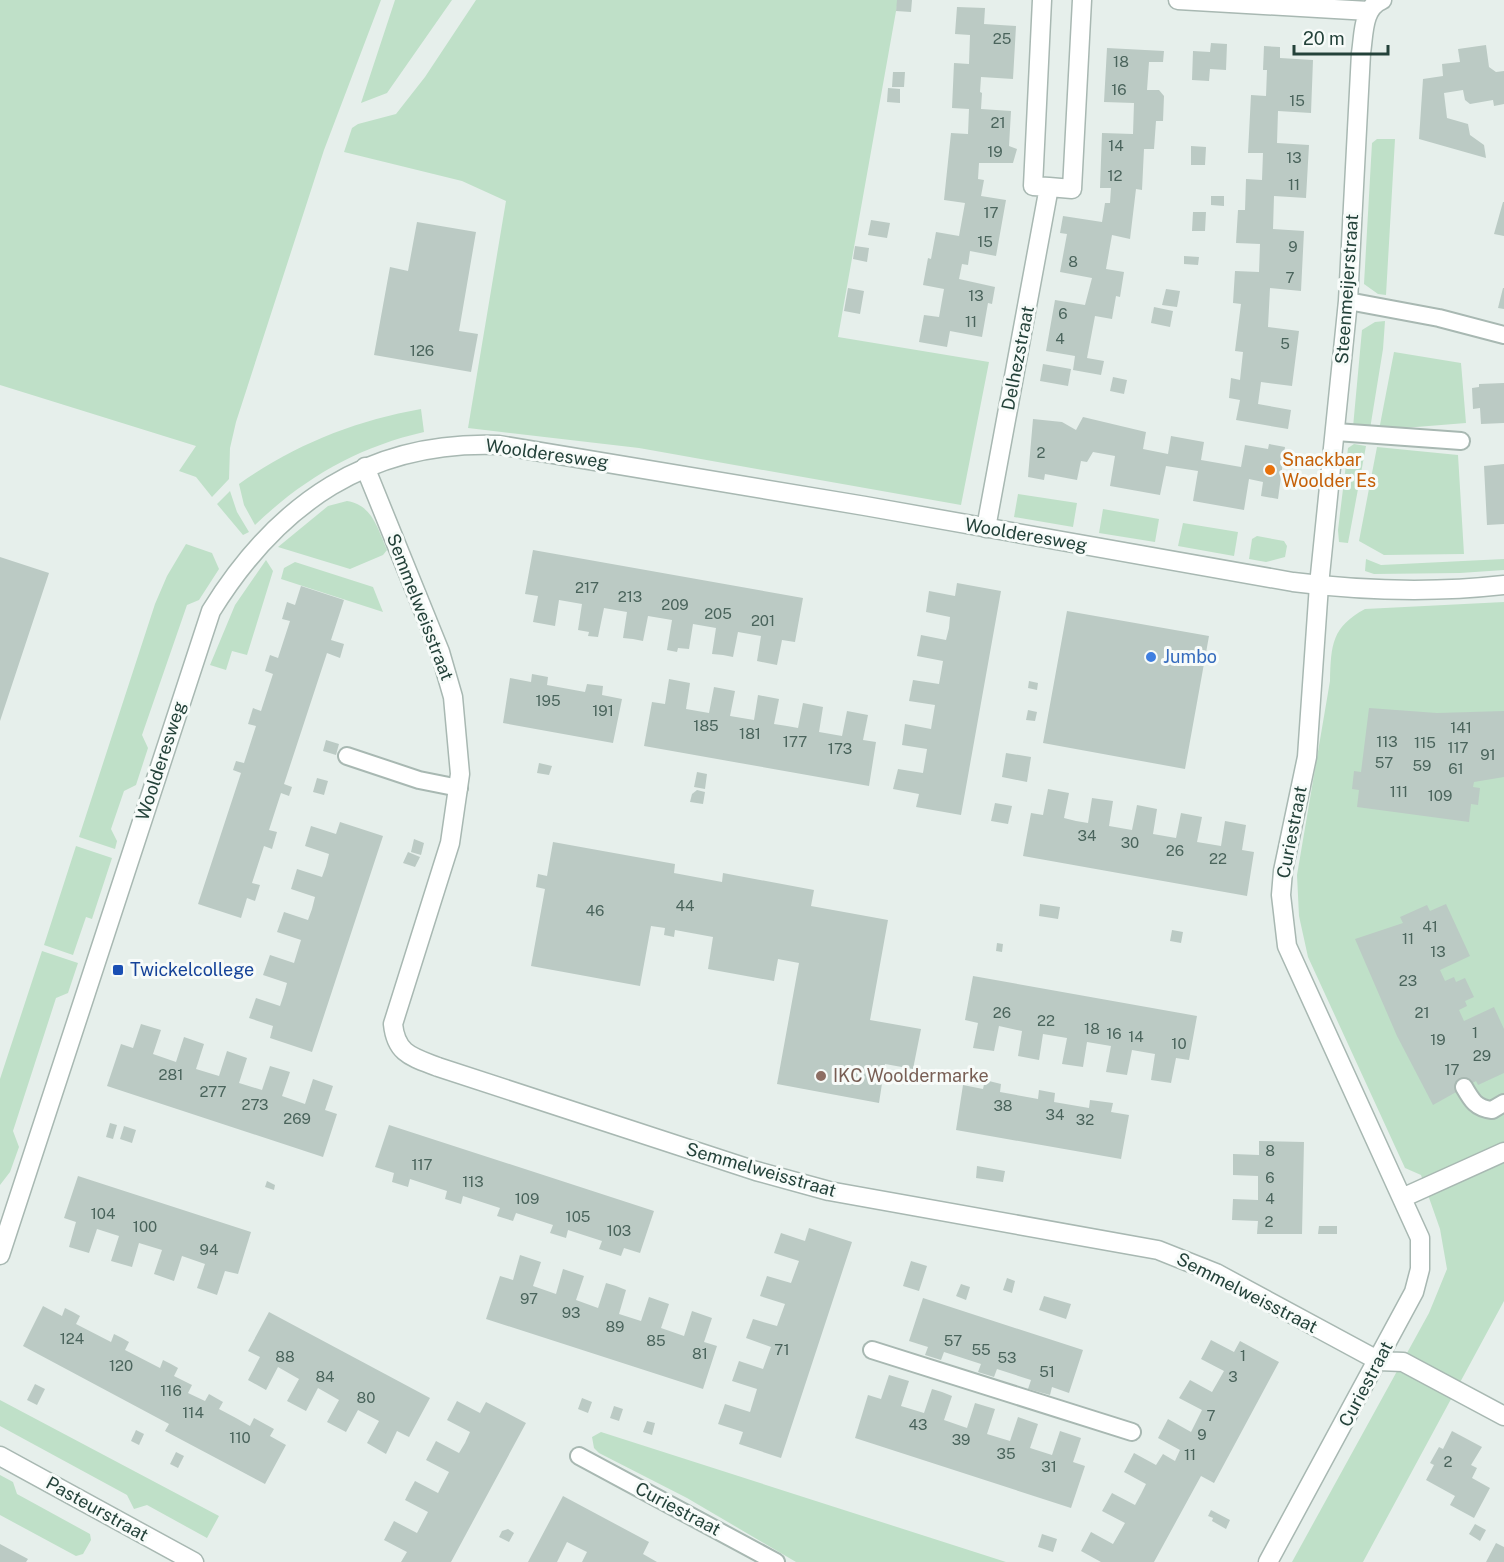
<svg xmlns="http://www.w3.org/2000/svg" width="1504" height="1562" viewBox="0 0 1504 1562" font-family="'Public Sans',sans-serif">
  <rect width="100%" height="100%" fill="#e6efeb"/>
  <path fill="#bfe0c8" d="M0,0H381L324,150L236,422L230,448L229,479L212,497L196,477L179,471L196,446L0,385Z
    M395,0H452L387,93L361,103Z
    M476,0H898L838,337L989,362L961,505L639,448L468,428L506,201L462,181L344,152L352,128L358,124L396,114L425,77Z
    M1377,139H1395L1386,295L1378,294L1364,284L1372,143Z
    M1385,321L1383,349L1370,429L1353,427L1362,330L1375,322Z
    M1394,352L1461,363L1466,423L1379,430Z
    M421,409L424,432C358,447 304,478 255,525L244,505L239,484C294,445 354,421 421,409Z
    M1354,444L1366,446L1348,543L1339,542L1338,530L1348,448Z
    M1377,447L1458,455L1464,554L1384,555L1359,541Z
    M230,491L237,512L249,532L243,535L217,504Z
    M1018,494L1077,503L1073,527L1014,517Z
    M347,501C373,505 378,530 387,550L383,555L350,569L278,547L328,506Z
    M1103,509L1159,519L1155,542L1099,533Z
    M1183,523L1238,532L1234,556L1178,546Z
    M1257,536L1284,541L1287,546L1285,557L1266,562L1249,559L1252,539Z
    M186,544L212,553L219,569L199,600L187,605L142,735L148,748L136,785L124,791L111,829L117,841L115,849L79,837L155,604L167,576Z
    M1366,559L1381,565L1504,559V570L1460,573L1374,574L1365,571Z
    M266,560L273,571L247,655L232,651L226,670L210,665L235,605Z
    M295,562L373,587L383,612L281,579L284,568Z
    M1504,602V1301L1363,1562H1292L1429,1313L1447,1269L1440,1229L1421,1175L1405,1168L1399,1155L1308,957L1299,916L1297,875L1330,681C1331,644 1332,627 1365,609Z
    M76,846L112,858L92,919L86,917L73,955L44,945Z
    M42,951L78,963L68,993L56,998L13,1131L19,1147L10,1172L0,1185V1079Z
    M0,1400L219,1516L207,1538L147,1505L134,1509L127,1495L0,1426Z
    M601,1432L1006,1562H796L687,1498L599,1453L594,1448L592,1437Z
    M0,1475L13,1482L17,1494L90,1534L91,1540L83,1554L76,1556L0,1515Z"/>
  <path fill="#bbcac4" d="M897,0H912L911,12L896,11Z
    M957,7L985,8L984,24L1016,26L1013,79L981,77L980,92L982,93L981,109L1011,111L1009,146L1017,149L1013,163H979L978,179L984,180L981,196L1006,200L996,256L970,251L968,265L962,264L959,279L995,287L992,304L988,303L982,337L950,331L947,347L919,342L924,315L939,317L944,289L923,285L928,258L931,259L936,232L959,236L965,203L944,200L951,133L968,134L969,109L952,108L954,63L969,64L970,35L955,34Z
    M1211,43L1227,44L1226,70L1210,69L1209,81L1192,80L1193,51L1210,52Z
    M1486,45L1489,67L1496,72L1504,71V104L1494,106L1493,100L1470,104L1465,100L1463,90L1444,93L1447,118L1468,124L1470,135L1484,145L1486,158L1419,139L1423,79L1443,76L1442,64L1460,62L1458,49Z
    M1264,46L1280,47V58L1313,60L1311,113L1278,111L1277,143L1309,145L1306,198L1274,196L1273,229L1304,231L1301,291L1270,288L1268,327L1299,331L1292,386L1261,382L1258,404L1291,410L1288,429L1236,420L1240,400L1229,398L1231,378L1240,380L1243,352L1235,351L1241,304L1233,303L1235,271L1259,272L1260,244L1236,243L1238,210H1245L1246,179L1262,180L1263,153H1248L1251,95L1266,96L1267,70H1263Z
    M1107,48L1164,51L1163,62H1149L1147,90H1159L1164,96L1163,121H1156L1154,149H1144L1142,190L1136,189L1130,239L1112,235L1106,269L1124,272L1120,297L1116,296L1112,319L1095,316L1087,358L1104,361L1101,375L1073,370L1075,356L1046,351L1055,300L1085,305L1092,278L1060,272L1067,234L1060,233L1063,216L1102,222L1105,203H1110L1111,188H1100L1102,133L1133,134L1134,103L1104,102Z
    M893,72H905L904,87H892Z
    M888,88L900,89V103L887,102Z
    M1191,146L1206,147L1205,165H1191Z
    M1211,196H1224V206L1211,205Z
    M1503,202H1504V236L1494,234Z
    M1193,212H1206L1205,231H1192Z
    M871,220L890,223L887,238L868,235Z
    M417,222L476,232L459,331L478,334L471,372L374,355L390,267L408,271Z
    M855,246L869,248L867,262L853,259Z
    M1184,256L1199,257L1198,265L1184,264Z
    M848,288L864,291L860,314L844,311Z
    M1503,288H1504V309L1498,308Z
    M1166,289L1180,291L1177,307L1162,305Z
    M1154,307L1173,311L1170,327L1151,323Z
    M1043,364L1071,369L1068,386L1040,381Z
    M1113,377L1127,380L1124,394L1110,391Z
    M1504,383V423L1481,424L1480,408L1473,409L1472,388L1479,387V384Z
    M1083,417L1146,432L1143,449L1168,454L1171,436L1204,442L1201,460L1241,467L1245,445L1268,449L1269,444L1285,447L1278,499L1261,496L1263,482L1249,479L1244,510L1193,501L1198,471L1166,466L1160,495L1110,486L1115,456L1093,452L1087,462L1081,461L1077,480L1045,474L1044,480L1028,477L1033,419L1062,422L1076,430Z
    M1504,464V524L1487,525L1484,466Z
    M533,550L803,598L795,642L782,640L777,665L757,661L761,636L738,632L733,657L723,655L712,654L716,628L693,624L689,649L678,648L677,652L667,650L672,620L648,616L643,641L633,639L623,638L627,612L604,608L598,637L588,636L589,632L578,630L582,604L559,600L555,626L533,622L538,596L525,594Z
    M0,557L49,573L0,721Z
    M957,583L1001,591L961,815L916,807L919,794L893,789L898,769L923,773L927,749L902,745L905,724L931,729L935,705L909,701L913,680L939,684L941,673L943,661L917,656L921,635L946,640L949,628L950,617L926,612L929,591L955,596Z
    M301,586L344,600L331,640L344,644L340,658L327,653L284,784L292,787L289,796L281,793L269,830L277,832L272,849L264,846L252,883L260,885L255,901L247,898L241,918L198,904L241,773L233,770L236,761L244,763L256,726L248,724L253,708L261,711L273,674L265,671L270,655L278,658L290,621L282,619L287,602L295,605Z
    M1067,611L1209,636L1185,769L1043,743Z
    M532,674L548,677L547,685L585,692L587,684L603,686L602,695L622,699L613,743L503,723L510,678L531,682Z
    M669,679L690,683L686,709L709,713L714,687L735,691L730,716L754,720L758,695L779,699L774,724L787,726L798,728L803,703L823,707L819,732L842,736L847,711L868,715L863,740L876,742L869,786L644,746L652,702L665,704Z
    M1029,681L1038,683L1037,690L1028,688Z
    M1369,708L1437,713L1504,711V777L1474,782L1473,787L1480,788L1478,805L1471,804L1469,822L1357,807L1359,790L1352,789L1354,771L1361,772Z
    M1028,710L1037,712L1035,721L1026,720Z
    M326,740L339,744L336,755L323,751Z
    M1006,753L1031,757L1027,782L1002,777Z
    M539,763L552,766L549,775L537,773Z
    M697,772L707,774L705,789L694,787Z
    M317,778L328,781L324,795L313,792Z
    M1048,789L1069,793L1064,818L1076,821L1088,823L1092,798L1113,801L1109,826L1132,830L1137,805L1157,809L1153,834L1176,838L1181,813L1202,817L1197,842L1221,846L1225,821L1246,825L1242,850L1254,852L1247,896L1023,856L1031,813L1043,815Z
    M697,790L705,792L703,804L690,802L692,794Z
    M995,803L1012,806L1008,824L991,821Z
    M340,822L383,836L312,1052L270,1038L273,1026L249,1018L256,998L280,1006L284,994L287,983L263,975L270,955L294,963L301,940L277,932L284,912L308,920L312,909L315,897L291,889L297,869L322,877L326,866L329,854L305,846L311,826L336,834Z
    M414,839L424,843L421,855L411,852Z
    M553,842L675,864L674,873L722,882L723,873L814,890L811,906L888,920L870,1020L921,1029L913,1069L885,1064L879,1103L777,1084L799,963L778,959L774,981L708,969L713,937L675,930L674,937L664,935L665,928L651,926L640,986L531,966L545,889L536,887L538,874L547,876Z
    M408,852L420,857L415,867L403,863Z
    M1040,904L1060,907L1058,919L1039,916Z
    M1446,904L1470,956L1440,970L1445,981L1454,977L1456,982L1465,978L1474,997L1465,1001L1467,1006L1459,1010L1464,1021L1494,1007L1504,1029V1073L1478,1085L1476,1081L1433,1105L1397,1036L1355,939L1403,923L1400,917L1427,905L1430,911Z
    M1172,930L1183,932L1181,943L1170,941Z
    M997,943L1003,944L1002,952L996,951Z
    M973,976L1197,1016L1189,1060L1176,1058L1171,1083L1151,1080L1155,1054L1132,1050L1127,1075L1106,1072L1111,1046L1087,1042L1083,1067L1062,1064L1067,1038L1043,1034L1039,1060L1018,1056L1022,1031L999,1026L994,1051L973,1048L978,1023L965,1020Z
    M141,1024L161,1030L153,1054L176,1062L184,1037L204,1044L196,1069L219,1076L227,1051L247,1058L239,1083L262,1090L270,1066L290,1072L282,1096L305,1104L313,1079L333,1086L325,1110L337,1114L323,1157L107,1086L121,1044L133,1048Z
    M985,1080L1001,1084L1000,1092L1038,1099L1039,1090L1055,1093L1054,1102L1089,1108L1090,1100L1113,1103L1111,1112L1129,1115L1121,1159L956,1130L963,1085L983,1089Z
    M110,1123L117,1125L113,1139L106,1137Z
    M389,1125L654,1211L640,1253L624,1248L621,1256L599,1249L602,1241L568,1230L566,1238L550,1233L553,1225L516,1213L513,1221L497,1216L500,1208L463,1196L461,1204L445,1199L447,1191L410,1179L408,1187L392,1182L394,1173L375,1167Z
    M124,1126L136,1130L132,1143L120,1139Z
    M1259,1141L1304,1142L1302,1234H1257L1258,1221L1232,1220L1233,1199L1258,1200V1176L1233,1175V1154L1259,1155Z
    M977,1166L1005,1171L1003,1182L976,1178Z
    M78,1176L251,1232L238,1274L225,1271L217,1295L197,1288L205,1264L182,1256L174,1281L154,1274L162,1250L139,1243L132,1267L111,1261L119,1236L97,1229L89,1253L69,1247L76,1222L64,1218Z
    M267,1181L275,1185L274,1190L265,1187Z
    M1319,1226H1337V1234H1318Z
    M809,1228L852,1242L781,1458L739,1444L743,1432L718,1424L725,1404L750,1412L757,1389L732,1381L739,1361L763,1369L771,1347L746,1338L753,1319L777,1326L785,1304L760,1296L767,1276L791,1283L799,1261L774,1253L781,1233L805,1241Z
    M520,1255L541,1262L533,1286L556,1294L563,1269L584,1276L576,1300L598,1308L606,1283L616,1286L626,1290L619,1314L641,1321L649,1297L669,1304L661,1328L684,1336L692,1311L712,1318L704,1342L717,1346L703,1389L486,1319L500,1276L513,1280Z
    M911,1261L927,1266L919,1291L903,1286Z
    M1007,1278L1015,1281L1012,1293L1003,1290Z
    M961,1284L970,1287L966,1300L956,1296Z
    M1044,1296L1071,1304L1066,1319L1039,1310Z
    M923,1298L1083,1350L1069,1393L1052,1387L1050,1395L1028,1389L1031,1380L997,1369L994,1377L978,1372L981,1364L944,1352L941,1360L925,1355L928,1347L909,1341Z
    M43,1306L62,1316L65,1308L73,1312L80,1316L76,1324L111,1342L114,1334L122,1338L129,1342L125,1350L160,1368L163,1360L171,1364L178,1368L174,1376L192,1385L188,1393L205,1401L209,1394L223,1402L219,1409L236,1418L250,1426L254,1418L274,1429L270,1436L286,1445L265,1484L165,1431L169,1424L23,1346Z
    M269,1312L430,1398L409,1437L397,1431L386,1454L367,1443L379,1421L358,1410L346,1432L327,1422L339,1400L318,1388L306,1411L287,1401L299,1379L278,1367L266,1390L248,1380L260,1357L248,1351Z
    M1211,1340L1234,1352L1240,1341L1279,1362L1214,1483L1201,1476L1154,1562H1101L1081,1551L1091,1532L1113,1544L1125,1523L1102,1511L1112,1493L1135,1505L1141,1494L1146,1484L1124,1472L1134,1453L1156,1465L1163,1454L1175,1461L1180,1450L1158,1438L1168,1419L1191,1432L1202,1410L1179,1398L1190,1380L1212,1392L1224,1371L1201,1359Z
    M889,1375L909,1381L901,1406L924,1413L932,1389L942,1392L952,1396L944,1420L967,1428L975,1403L995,1409L987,1434L1010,1441L1018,1417L1038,1424L1030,1448L1052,1455L1060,1431L1081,1438L1073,1462L1085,1466L1071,1508L855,1438L868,1395L881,1399Z
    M35,1384L45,1389L37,1405L27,1400Z
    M582,1398L592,1402L588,1413L578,1409Z
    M457,1401L480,1413L486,1402L526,1423L451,1562H401L407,1552L384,1540L394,1521L417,1533L428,1512L405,1500L410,1490L415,1481L438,1493L449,1472L426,1460L436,1441L459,1453L465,1443L470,1432L447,1420Z
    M614,1406L623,1409L619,1421L610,1418Z
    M647,1421L655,1423L652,1435L643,1432Z
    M136,1430L144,1434L139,1445L131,1441Z
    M1452,1431L1482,1447L1471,1465L1477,1468L1472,1478L1490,1488L1474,1518L1450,1505L1455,1496L1426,1480L1434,1465L1430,1463L1439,1447L1443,1449Z
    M176,1452L184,1456L178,1468L170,1464Z
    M563,1496L649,1542L643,1554L657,1562H582L587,1552L567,1542L557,1562H528Z
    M1211,1510L1230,1520L1226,1529L1212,1521L1213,1518L1208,1516Z
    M1475,1524L1486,1530L1480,1541L1469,1534Z
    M508,1529L514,1533L509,1542L499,1537L502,1531Z
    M1042,1534L1057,1539L1053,1552L1038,1547Z
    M1496,1543L1504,1547V1562H1486Z
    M0,1544L28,1559L26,1562H0Z"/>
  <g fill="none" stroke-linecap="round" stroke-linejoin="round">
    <g stroke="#a8b8b2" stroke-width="20">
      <path id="service" d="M1348,301L1439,318L1504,335
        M1336,432L1461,441
        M347,756L419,780L459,788
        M1464,1087C1472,1101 1476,1108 1492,1110L1504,1103
        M872,1350L1132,1432
        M579,1456L776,1562"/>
    </g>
    <g stroke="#a8b8b2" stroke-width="21">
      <path id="minor" d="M1178,0L1369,11
        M1049,187L1072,189L1082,0
        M365,467L440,652L453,697L460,774L450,843L393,1024C396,1054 412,1057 438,1067L756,1171L829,1191L1158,1250L1216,1273L1379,1361L1403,1362L1504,1416
        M986,528L1049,187L1033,186L1042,0
        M1402,1198L1504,1152
        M0,1456L194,1562
        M1268,1562L1414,1292L1420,1269V1238L1287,946L1281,895L1283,871L1307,757L1319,585L1348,301L1361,53C1364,35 1362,8 1382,0"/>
    </g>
    <g stroke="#a8b8b2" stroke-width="21">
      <path id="tertiary" d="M0,1255L211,611C278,503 369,440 499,445L865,506L1293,582C1364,591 1433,593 1504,585"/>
    </g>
    <use href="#service" stroke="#fff" stroke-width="16"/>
    <use href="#minor" stroke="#fff" stroke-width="18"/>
    <use href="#tertiary" stroke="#fff" stroke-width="18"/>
  </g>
  <circle fill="#e8710a" stroke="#f7fbf9" stroke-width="2" cx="1270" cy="470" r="6"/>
  <circle fill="#3f7fe0" stroke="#f7fbf9" stroke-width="2" cx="1151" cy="657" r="6"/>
  <rect fill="#1a4fb4" stroke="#f7fbf9" stroke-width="2" x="112" y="964" width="12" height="12" rx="3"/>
  <circle fill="#8d6e63" stroke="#f7fbf9" stroke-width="2" cx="821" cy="1076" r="6"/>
  <g text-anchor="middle" stroke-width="6" stroke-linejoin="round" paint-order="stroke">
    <g font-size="15" fill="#4a645c">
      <text x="1002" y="44">25</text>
      <text x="1121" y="67">18</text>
      <text x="1119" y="95">16</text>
      <text x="1297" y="106">15</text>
      <text x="998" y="128">21</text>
      <text x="1116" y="151">14</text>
      <text x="995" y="157">19</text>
      <text x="1294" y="163">13</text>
      <text x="1115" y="181">12</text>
      <text x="1294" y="190">11</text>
      <text x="991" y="218">17</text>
      <text x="985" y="247">15</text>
      <text x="1293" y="252">9</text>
      <text x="1073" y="267">8</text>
      <text x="1290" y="283">7</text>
      <text x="976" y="301">13</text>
      <text x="1063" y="319">6</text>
      <text x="971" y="327">11</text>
      <text x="1060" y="344">4</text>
      <text x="1285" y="349">5</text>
      <text x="422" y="356">126</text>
      <text x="1041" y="458">2</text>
      <text x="587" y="593">217</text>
      <text x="630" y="602">213</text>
      <text x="675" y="610">209</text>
      <text x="718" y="619">205</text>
      <text x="763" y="626">201</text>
      <text x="548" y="706">195</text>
      <text x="603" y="716">191</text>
      <text x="706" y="731">185</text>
      <text x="1461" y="733">141</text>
      <text x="750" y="739">181</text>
      <text x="795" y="747">177</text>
      <text x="1387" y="747">113</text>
      <text x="1425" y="748">115</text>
      <text x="1458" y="753">117</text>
      <text x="840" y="754">173</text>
      <text x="1488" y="760">91</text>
      <text x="1384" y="768">57</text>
      <text x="1422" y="771">59</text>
      <text x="1456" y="774">61</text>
      <text x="1399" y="797">111</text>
      <text x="1440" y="801">109</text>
      <text x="1087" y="841">34</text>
      <text x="1130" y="848">30</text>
      <text x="1175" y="856">26</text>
      <text x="1218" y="864">22</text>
      <text x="685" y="911">44</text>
      <text x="595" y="916">46</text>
      <text x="1430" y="932">41</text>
      <text x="1408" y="944">11</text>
      <text x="1438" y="957">13</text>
      <text x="1408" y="986">23</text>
      <text x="1002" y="1018">26</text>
      <text x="1422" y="1018">21</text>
      <text x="1046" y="1026">22</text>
      <text x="1092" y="1034">18</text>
      <text x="1475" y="1038">1</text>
      <text x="1114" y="1039">16</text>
      <text x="1136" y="1042">14</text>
      <text x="1438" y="1045">19</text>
      <text x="1179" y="1049">10</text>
      <text x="1482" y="1061">29</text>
      <text x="1452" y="1075">17</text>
      <text x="171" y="1080">281</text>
      <text x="213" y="1097">277</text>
      <text x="255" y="1110">273</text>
      <text x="1003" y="1111">38</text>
      <text x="1055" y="1120">34</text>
      <text x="297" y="1124">269</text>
      <text x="1085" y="1125">32</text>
      <text x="1270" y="1156">8</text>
      <text x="422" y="1170">117</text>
      <text x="1270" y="1183">6</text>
      <text x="473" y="1187">113</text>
      <text x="527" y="1204">109</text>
      <text x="1270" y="1204">4</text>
      <text x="103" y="1219">104</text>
      <text x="578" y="1222">105</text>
      <text x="1269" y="1227">2</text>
      <text x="145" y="1232">100</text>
      <text x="619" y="1236">103</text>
      <text x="209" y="1255">94</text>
      <text x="529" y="1304">97</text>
      <text x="571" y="1318">93</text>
      <text x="615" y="1332">89</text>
      <text x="72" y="1344">124</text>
      <text x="656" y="1346">85</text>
      <text x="953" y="1346">57</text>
      <text x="782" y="1355">71</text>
      <text x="981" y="1355">55</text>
      <text x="700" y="1359">81</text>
      <text x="1243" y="1361">1</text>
      <text x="285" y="1362">88</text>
      <text x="1007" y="1363">53</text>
      <text x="121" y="1371">120</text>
      <text x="1047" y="1377">51</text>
      <text x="325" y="1382">84</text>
      <text x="1233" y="1382">3</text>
      <text x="171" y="1396">116</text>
      <text x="366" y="1403">80</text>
      <text x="193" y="1418">114</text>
      <text x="1211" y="1421">7</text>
      <text x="918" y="1430">43</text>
      <text x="1202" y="1440">9</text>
      <text x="240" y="1443">110</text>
      <text x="961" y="1445">39</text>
      <text x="1006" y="1459">35</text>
      <text x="1190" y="1460">11</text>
      <text x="1448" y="1467">2</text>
      <text x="1049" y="1472">31</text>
    </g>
    <g font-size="18" fill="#24423a" stroke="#f7fbf9">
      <text transform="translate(1347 289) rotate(-86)" y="6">Steenmeijerstraat</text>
      <text transform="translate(1018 358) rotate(-79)" y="6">Delhezstraat</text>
      <text transform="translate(547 454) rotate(8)" y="6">Woolderesweg</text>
      <text transform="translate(1026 535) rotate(10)" y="6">Woolderesweg</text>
      <text transform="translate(420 607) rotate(69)" y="6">Semmelweisstraat</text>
      <text transform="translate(161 761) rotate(-72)" y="6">Woolderesweg</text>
      <text transform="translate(1292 832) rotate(-79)" y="6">Curiestraat</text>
      <text transform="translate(761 1170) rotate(16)" y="6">Semmelweisstraat</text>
      <text transform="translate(1247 1293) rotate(27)" y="6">Semmelweisstraat</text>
      <text transform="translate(1366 1384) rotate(-62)" y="6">Curiestraat</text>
      <text transform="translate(97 1509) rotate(29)" y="6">Pasteurstraat</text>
      <text transform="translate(678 1509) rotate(28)" y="6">Curiestraat</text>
    </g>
    <g font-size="18" fill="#c56008" stroke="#f7fbf9" text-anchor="start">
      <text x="1282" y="466">Snackbar<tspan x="1282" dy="21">Woolder Es</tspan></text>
    </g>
    <g font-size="18" fill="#366cbe" stroke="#f7fbf9" text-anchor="start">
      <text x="1163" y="663">Jumbo</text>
    </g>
    <g font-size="18" fill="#164399" stroke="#f7fbf9" text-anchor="start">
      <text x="130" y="976">Twickelcollege</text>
    </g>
    <g font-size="18" fill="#785e54" stroke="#f7fbf9" text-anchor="start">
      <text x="833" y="1082">IKC Wooldermarke</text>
    </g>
  </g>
  <path d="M1294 45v9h94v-9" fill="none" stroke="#24423a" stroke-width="3"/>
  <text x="1303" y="45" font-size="18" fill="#24423a" stroke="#f7fbf9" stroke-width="4.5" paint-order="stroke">20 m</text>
</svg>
